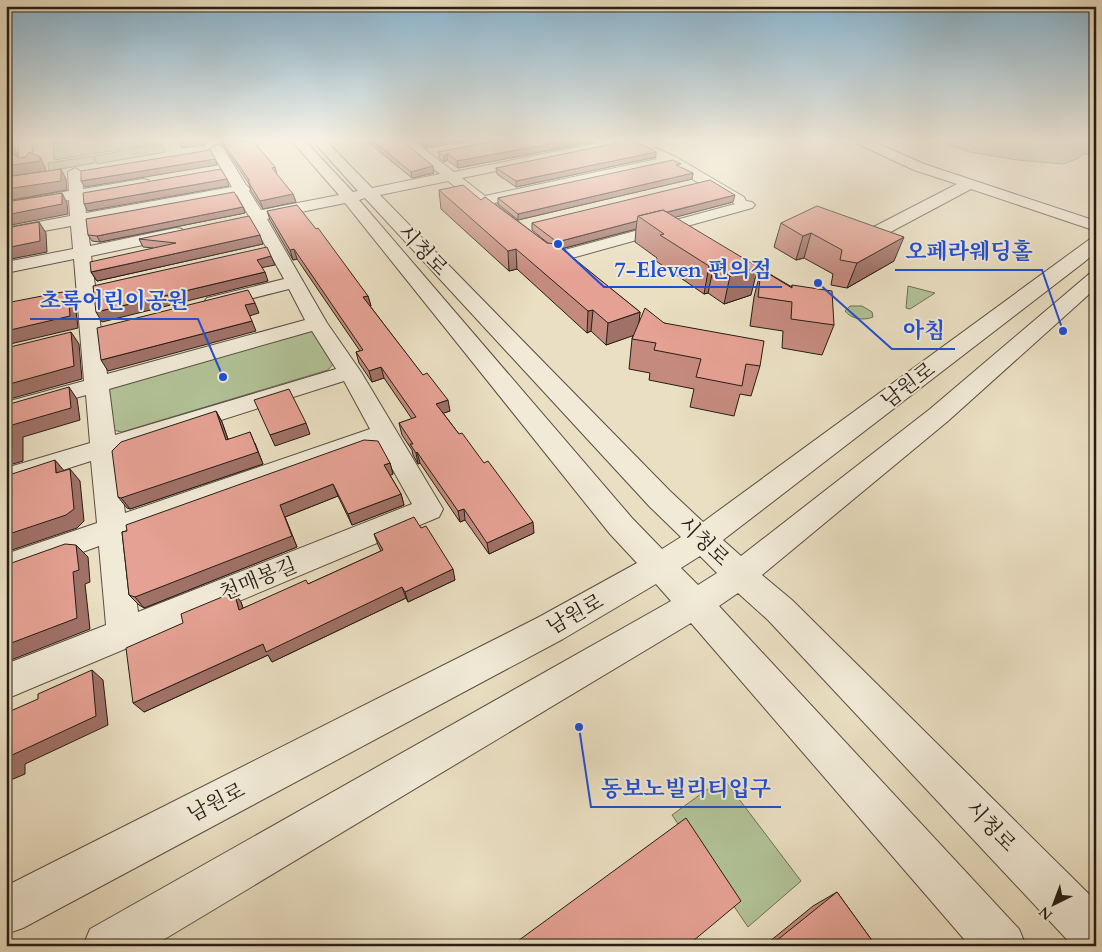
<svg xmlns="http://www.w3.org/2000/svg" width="1102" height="952" viewBox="0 0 1102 952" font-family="Cardo,'Noto Serif KR',serif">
  <rect width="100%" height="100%" fill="#eadfc2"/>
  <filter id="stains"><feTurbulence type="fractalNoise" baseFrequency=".004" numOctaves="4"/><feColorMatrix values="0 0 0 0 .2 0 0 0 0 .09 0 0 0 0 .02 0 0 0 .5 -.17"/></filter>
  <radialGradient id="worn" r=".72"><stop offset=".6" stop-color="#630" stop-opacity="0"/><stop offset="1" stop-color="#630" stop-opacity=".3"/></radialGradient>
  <path fill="#b2c297" stroke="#6c7056" d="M53,141H159L160,143L54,160Z
    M939,141H1096V155L1083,154L1079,158L1063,164L1017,160L970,152Z
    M161,144L166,152L97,164L94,156Z
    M93,156L95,163L49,171L48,163Z
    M908,286L935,293L910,309L906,308Z
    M850,306H862L872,312L873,317C864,321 851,319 845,311Z
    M306,331L315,332L333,364L328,370L122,432L113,430L108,389L116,383Z
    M723,778L801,881L748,927L672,815Z"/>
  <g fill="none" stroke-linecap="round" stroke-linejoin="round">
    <g stroke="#584e40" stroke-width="2">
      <path id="minor" d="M19,141H31L33,162L31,165L26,166L19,162Z
        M292,141H305L353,192L358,191L313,141H326L372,188L440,174L400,141H414L454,172L607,141H631L625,145L462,178L485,196L657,159L648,152L655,148L676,157L744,197L746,201L752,202L755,205L752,208L554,263L548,262L448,181L380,195L670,491L703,522L1090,239L1096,238V252L1083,263L723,540L741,556L930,409L1089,274L1096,272V288L948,421L762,575L792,600L1096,901V946H1073L768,620L738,593L719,606L1019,929L1026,946H970L691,623L153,946H83L90,929L671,601L656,584L563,639L23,928L6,934V886L539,617L637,563L610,534L345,203L267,219L327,323L361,372L443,509L439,517L6,699V664L106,625L99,546L6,580V554L97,523L91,461L6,488V468L90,443L86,395L6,418V402L84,381L74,259L6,273V262L73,249L71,226L6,238V228L70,216L69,200L6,212V202L69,191L68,172L75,168L82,172L83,189L143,179L148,180L150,183L148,186L143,187L84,198L86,213L232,187L210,149L217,145L222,146L246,185L250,189L249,191L261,210L339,195ZM668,165L735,204L557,252L494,203ZM237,195L284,279L207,298L204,302L207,306L214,308L289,289L305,320L107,374L91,256L176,238L182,237L184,233L182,229L176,228L90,246L87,223ZM365,198L650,507L681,537L662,549L632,518L359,200ZM312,331L336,369L115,435L109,389ZM344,381L370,429L125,513L117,453ZM379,445L412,504L138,612L128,536ZM700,556L717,573L698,585L681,568Z
        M856,141H872L924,164L1096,221V231L971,189L868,244L862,245L856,244L853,240L856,236L957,184L914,170L858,144Z"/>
    </g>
    <use href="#minor" fill="#f1ead7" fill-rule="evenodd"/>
  </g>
  <path fill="#c58a7e" stroke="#271d15" d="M220,141H253L275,167L277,175L293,194L296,202L263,209L251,191L249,184Z
    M367,141H403L434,173L412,178Z
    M417,141H468L426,148Z
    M497,141H598L458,168L447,160L444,162L439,158L438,152Z
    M656,157L516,187L497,174L496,168Z
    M693,173L692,179L518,220L498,204V198Z
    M439,190L481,200L547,243L549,244L532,230V223L733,202L675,217L751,295L724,304L708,293L704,294L656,261L657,258L635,242L636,229L561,249L640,312L639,321L664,323L760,366L751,396L740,394L734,416L690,407L694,389L649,380L650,373L629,369L632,339L633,335L606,345L591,331L587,333L517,269L509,271L441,209Z
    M243,207L245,213L100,242L92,241L88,235Z
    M267,211L368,296L371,306H370L450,411L443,413L534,533L489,554L465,520L460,522L420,463L418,464L413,455L412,450L402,435L399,423L412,419L384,378L372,382L359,363L356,352L360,351L297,259L293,260L270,220Z
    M781,223L894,261L847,288L831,285L833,274L804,258L796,260L774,247Z
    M139,239L263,244L97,281L91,272L153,248L143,247Z
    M761,269L792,287V285L834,325L822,355L782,348L783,331L750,326L754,297Z
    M216,411L222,422L228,439L255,443L263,464L130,509L127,508L118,497Z
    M390,463L393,474L390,475L401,494L404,505L352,525L338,496L285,517L297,547L144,608L139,605L129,595L122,532Z
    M421,528L455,580L408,602L406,598L272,662L268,655L144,712L241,602L243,608L308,584L381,551L378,545L374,534Z
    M837,892L876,946H764L813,906Z"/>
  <path fill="#a07167" stroke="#271d15" d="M183,141H205L206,145L182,148L179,142Z
    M431,141H468L426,148V142Z
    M566,141H598L458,168L457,161Z
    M12,144L17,153V162L12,153Z
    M656,152V157L516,187V181Z
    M447,153V160L444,162V156Z
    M40,157L45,167L46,171L6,177V166Z
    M215,159L217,165L85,187L81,181Z
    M433,166L434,173L412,178L411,172Z
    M275,167L277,175L272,168Z
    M61,169L66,179L67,190L6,201V189Z
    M693,173L692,179L518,220V214Z
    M227,179L229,186L88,211L84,204Z
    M62,193L67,203L68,214L6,226V215Z
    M293,194L296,202L263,209L260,201Z
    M735,195L733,202L650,224L649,217Z
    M243,207L245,213L100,242L97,236Z
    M637,221L636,229L557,250V242Z
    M39,222L46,233L47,252L6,260V248Z
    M811,233L804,258L796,260L803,236Z
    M260,235L263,244L97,281L91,272Z
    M904,237L894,261L847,288L857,263Z
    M294,249L297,259L293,260L290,250Z
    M516,249L517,269L509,271L508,251Z
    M271,256L275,265L260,268L257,260Z
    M714,265L708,293L704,294L709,266Z
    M758,267L751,295L724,304L730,276Z
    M6,270L9,274L6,299Z
    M265,272L268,281L102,322L96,312Z
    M68,291L75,302L78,328L6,345V331Z
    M368,296L371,306L365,308L363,297Z
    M255,303L259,313L249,316L245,305Z
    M593,310L591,331L587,333L588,311Z
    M640,312L638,334L606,345L608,323Z
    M252,321L256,331L108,371L101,360Z
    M71,332L79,344L82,379L6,400V385Z
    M381,367L384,378L372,382L369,371Z
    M69,387L77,399L80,420L23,437V461L6,466V450L12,425Z
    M448,400L450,411L438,415L436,404Z
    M216,411L222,422L232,451L226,440Z
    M306,423L310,434L275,446L270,435Z
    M250,432L263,464L130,509L121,498Z
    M417,452L420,463L418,464L416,453Z
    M55,460L66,473H56Z
    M390,463L393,474L387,477L384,465Z
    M70,469L80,481L84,521L77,528L6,552V535Z
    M333,484L338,496L285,517L297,547L144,608L135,597L280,505Z
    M401,494L404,505L352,525L348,514Z
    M464,509L465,520L460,522L458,511Z
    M533,522L534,533L489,554L487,543Z
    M76,545L88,557L90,582L85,584L90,629L6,662V645L73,572Z
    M453,569L455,580L408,602L405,592Z
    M402,587L406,598L272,662L268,655L144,712L133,703L263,644Z
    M234,592L241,602L247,620L239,610Z
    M92,670L103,680L108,725L25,764V774L6,782V767L10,756Z"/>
  <path fill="#e5a193" stroke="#271d15" d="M222,141H253L275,167L272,168L293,194L260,201L249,183V180Z
    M373,141H403L433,166L411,172Z
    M497,141H566L457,161L447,153L444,156L438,152Z
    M626,141H635L656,152L516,181L496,168Z
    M6,142L12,144V153L19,158L26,157L29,152L40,157V161L6,166Z
    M210,150L215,159L81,181V171Z
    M673,160L681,164L676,165L693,173L518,214L498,198Z
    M61,169V181L6,189V177Z
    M221,169L227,179L84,204L83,193Z
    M710,180L735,195L667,212L663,210L638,216L637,221L557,242L532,223Z
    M463,185L481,200L485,197L547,243L556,244L640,312L608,323L593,310L588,311L516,249L508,251L439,190Z
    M234,192L243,207L97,236L88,235L86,219Z
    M62,193V204L6,215V202Z
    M297,205L316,229L318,228L368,296L363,297L423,375L427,373L448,400L436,404L459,434L462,433L484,463L488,461L533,522L487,543L464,509L458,511L417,452L416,453L410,444H413L399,423L416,417L381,367L369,371L356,352L363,350L294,249L290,250L267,211Z
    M817,206L904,237L857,263L840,260L842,250L811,233L803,236L781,223Z
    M663,210L758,267L730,276L714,265L709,266L660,235L664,234L638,216Z
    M249,216L260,235L91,272L90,262L176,243L139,239Z
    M39,222L40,241L6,248V228Z
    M267,247L271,256L257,260L265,272L96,312L93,286Z
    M761,269L792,288V285L832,291L834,325L791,319L792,302L758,297Z
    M248,290L255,303L245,305L252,321L101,360L97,328Z
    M68,291L70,316L6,331V303Z
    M645,308L664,323L764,341L760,366L746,364L742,386L696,377L701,359L654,350L656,343L632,339Z
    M71,332L74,366L6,385V348Z
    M69,387L71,408L12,425V449L6,450V405Z
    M289,389L306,423L270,435L254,400Z
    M216,411L226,440L250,432L258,452L121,498L118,497L112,451L121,442Z
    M364,440L378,441L390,463L384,465L401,494L348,514L333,484L280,505L292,536L135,597L129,595L122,532L127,531L126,525Z
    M55,460L56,473L70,469L74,509L66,515L6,535V474L12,472V474Z
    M414,517L421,528L426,526L453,569L405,592L402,587L266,652L263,644L133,703L126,648L183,623L181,614L234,592L239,610L306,580L308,584L383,550L374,534Z
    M65,544L76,545L79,570L73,572L77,618L6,645V565Z
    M92,670L96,716L10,756V765L6,767V713L38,699V694Z
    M686,818L741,901L687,946H511Z
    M837,892L876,946H771V945Z"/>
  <linearGradient id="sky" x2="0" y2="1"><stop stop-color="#88b7d4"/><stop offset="0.51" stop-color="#f6f1e4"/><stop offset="1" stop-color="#f6f1e4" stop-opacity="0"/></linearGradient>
  <rect width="1102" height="274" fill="url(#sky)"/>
  <g text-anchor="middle" stroke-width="4" stroke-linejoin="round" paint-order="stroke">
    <g font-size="21" fill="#271d15" stroke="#f1ead7">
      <text transform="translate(423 250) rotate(46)" y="7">시청로</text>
      <text transform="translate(908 385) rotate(-37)" y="7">남원로</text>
      <text transform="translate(704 541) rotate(44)" y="7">시청로</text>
      <text transform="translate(258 579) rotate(-22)" y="7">천매봉길</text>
      <text transform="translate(575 614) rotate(-29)" y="7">남원로</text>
      <text transform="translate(216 802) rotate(-27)" y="7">남원로</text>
      <text transform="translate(991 826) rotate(46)" y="7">시청로</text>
    </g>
  </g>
  <path fill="none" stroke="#1d4ed8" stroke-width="2" d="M1063 331L1042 270H895M558 244L604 287H782M223 377L198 319H30M818 283L892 349H955M579 727L591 807H781"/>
  <g fill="#1d4ed8" stroke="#f1ead7" stroke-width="2">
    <circle cx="1063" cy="331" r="5"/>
    <circle cx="558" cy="244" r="5"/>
    <circle cx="223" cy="377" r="5"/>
    <circle cx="818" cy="283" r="5"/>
    <circle cx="579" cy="727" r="5"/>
  </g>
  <g font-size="22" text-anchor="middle" font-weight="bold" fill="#1d4ed8" stroke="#f1ead7" stroke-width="4" stroke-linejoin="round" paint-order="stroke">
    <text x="969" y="259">오페라웨딩홀</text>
    <text x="693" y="277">7-Eleven 편의점</text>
    <text x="114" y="308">초록어린이공원</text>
    <text x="924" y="338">아침</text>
    <text x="686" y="796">동보노빌리티입구</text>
  </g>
  <rect width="1102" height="952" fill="none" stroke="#eadfc2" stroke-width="25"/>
  <rect x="8" y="8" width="1087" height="937" fill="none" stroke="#271d15" stroke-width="2.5"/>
  <rect x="12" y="12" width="1077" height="927" fill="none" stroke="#271d15"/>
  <g transform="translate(1054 904) rotate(222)" stroke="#f1ead7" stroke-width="4" paint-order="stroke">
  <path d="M0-4L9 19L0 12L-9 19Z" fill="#271d15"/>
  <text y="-8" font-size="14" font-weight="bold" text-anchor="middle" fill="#271d15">N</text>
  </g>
  <rect width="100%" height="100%" filter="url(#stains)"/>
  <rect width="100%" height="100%" fill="url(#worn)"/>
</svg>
